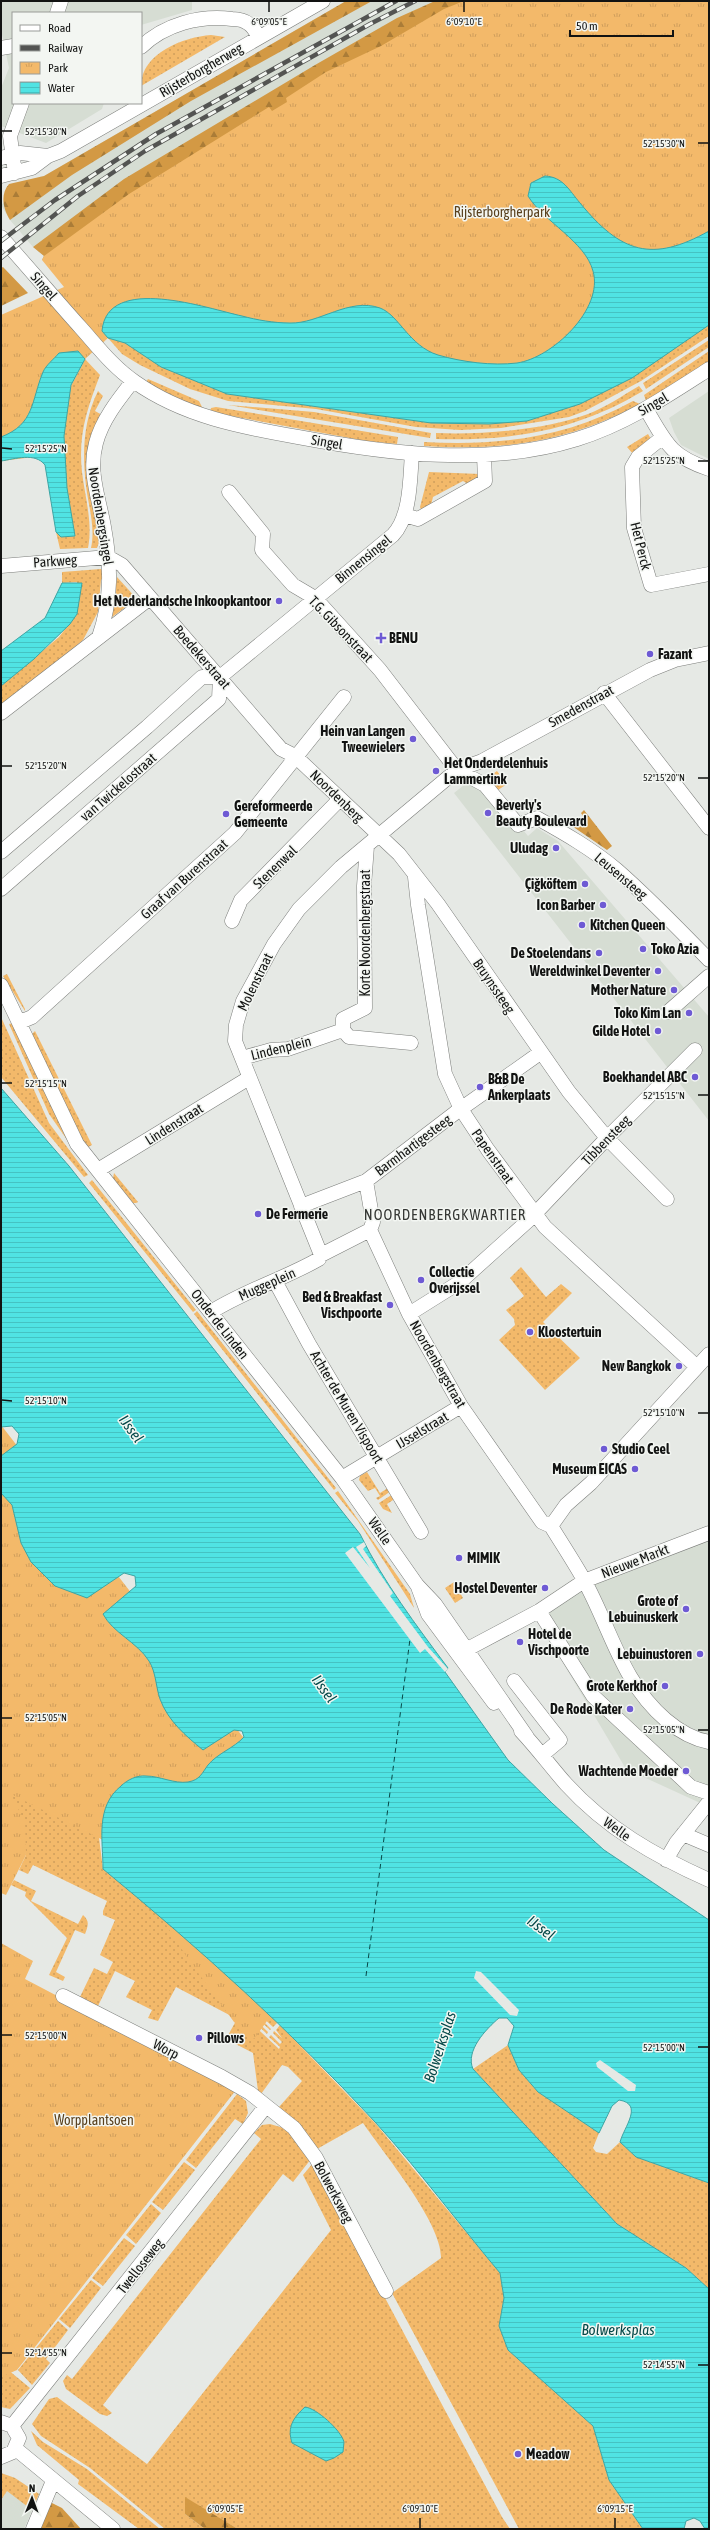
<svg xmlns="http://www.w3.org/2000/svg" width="710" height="2530" viewBox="0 0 710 2530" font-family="'Asap Condensed',sans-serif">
  <defs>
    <pattern id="grass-dots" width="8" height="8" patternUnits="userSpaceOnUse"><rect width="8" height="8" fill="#f3b96a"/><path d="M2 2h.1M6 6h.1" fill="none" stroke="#cf9e5b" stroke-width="1.8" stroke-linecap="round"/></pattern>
    <pattern id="forest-firs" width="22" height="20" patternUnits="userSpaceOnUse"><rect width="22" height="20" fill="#d39944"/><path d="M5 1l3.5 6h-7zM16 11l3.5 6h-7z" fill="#aa7c37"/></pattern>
    <pattern id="park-tufts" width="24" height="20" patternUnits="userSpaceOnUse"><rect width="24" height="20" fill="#f3b96a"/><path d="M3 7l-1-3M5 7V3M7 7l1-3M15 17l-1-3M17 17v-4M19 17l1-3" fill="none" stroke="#cf9e5b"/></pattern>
    <pattern id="water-rules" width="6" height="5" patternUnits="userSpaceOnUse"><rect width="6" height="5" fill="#50e3e3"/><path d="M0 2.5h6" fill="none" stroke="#45c2c2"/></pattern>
  </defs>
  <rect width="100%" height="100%" fill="#e6e9e5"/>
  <path fill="#d6ddd3" d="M1,1H192V10L141,25V13H13V103H104L102,109L46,143L1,126V88L9,68L1,30Z
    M346,1H464L44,256L33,247L10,220L1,205L33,179L44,176Z
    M709,391V459L681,445L674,432L669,418Z
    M473,778L486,785L528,836L537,828L558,841L709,1017V1121L454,793Z
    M709,1532V1807L626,1769L531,1609Z
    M1,2473L15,2478L39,2494L24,2529H1Z"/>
  <path fill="url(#grass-dots)" d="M211,35L225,37L141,86C141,53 184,37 211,35Z
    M709,325V336L641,381L585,411L569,417L501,428L460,430L416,427L316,409L228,401L190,389L140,365L122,354L108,338L125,343L161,367L227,394L431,423L489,424L684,341Z
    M709,340V347L646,389L643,383Z
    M709,351V361L646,401L644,395Z
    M85,359L100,375C87,409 78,435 82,472C85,497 93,523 88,548L60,549L56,532L61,537L75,536C65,488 57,434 71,386C73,382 83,364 85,359Z
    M148,379L199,401L203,409L177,400L146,382Z
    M639,386L643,391C576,431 512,441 436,439V433C481,435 545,430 588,414C606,407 622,396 639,386Z
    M98,391L103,396L95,411L104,416L91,490L99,542L97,548H91C95,530 90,511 87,493C82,459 82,423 98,391Z
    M633,401L640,404C567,442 505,451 424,446V442C500,446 566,438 633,401Z
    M228,405L314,412L431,433L430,438Z
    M216,407L398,437L397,444L366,441L210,412L211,408Z
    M648,434L651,439L633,454L627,447Z
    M429,472L480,474L479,479L468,484L463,481L433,497L431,505L421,510L420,507Z
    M101,569L105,576L101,580L98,612L83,640L1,711V686L59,637L77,614V582L62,583V572Z
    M117,577L137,599L112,617Z
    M497,771L507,784L498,790L488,777Z
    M7,974L25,1009V1011L3,976Z
    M1,1017L49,1123L88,1175L84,1177L1,1077Z
    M13,1023L63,1131L70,1144L49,1114L9,1024Z
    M35,1031L92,1145L88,1147L76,1130L32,1034Z
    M114,1173L138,1202L136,1203H133L113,1178Z
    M92,1180L196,1310L193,1312L89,1183Z
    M521,1267L546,1297L561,1284L572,1293L543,1322L580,1358L545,1390L499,1340L515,1325L514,1319L506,1310L524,1296L510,1278Z
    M197,1311L336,1488L334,1490L194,1314Z
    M367,1472L380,1493L388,1488L391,1491L378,1500L376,1498L380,1496L375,1488L368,1491L359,1480L360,1476Z
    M338,1491L410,1594L414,1608L358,1521L335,1493Z
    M393,1494L396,1498L387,1504L392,1513L383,1509L379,1503Z
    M1,1546L72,1626L103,1869L173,1926L278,2022L273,2027L259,2014L257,2015L271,2029L270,2030L246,2008L244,2009L268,2032L267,2034L227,1996L225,1998L279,2049L280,2047L269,2037L271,2035L280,2044L282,2042L273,2033L274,2031L282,2038L276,2030L280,2025L376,2124L500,2273L504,2298L499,2326L508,2350L593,2426L609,2480L643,2529H519L392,2293L441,2258C442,2223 384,2154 363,2123L317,2149L279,2107L302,2081L288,2067L282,2065L261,2094L258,2091L253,2053L226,2039L237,2019L176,1987L158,2021L148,2018L152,2010L126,1997L135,1981L115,1971L97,2008L79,1999L94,1968L107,1974L113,1962L100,1955L115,1920L103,1915V1911L107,1901L33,1865L28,1874L19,1870L26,1855L2,1776Z
    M454,1582L463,1598L455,1603L445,1588Z
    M14,1880L36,1891L31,1901L78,1924L83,1915C90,1921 88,1926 85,1934L75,1930L56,1972L65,1977L63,1981L49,1975L67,1938L25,1896L26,1892L11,1885Z
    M508,2045L519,2070L538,2092L599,2133L593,2148L596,2152L607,2154L620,2142L636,2157L709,2183V2289L686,2268L617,2224L473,2069Z
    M237,2094L246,2101L248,2113L243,2124L235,2119L196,2168L186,2160Z
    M270,2124L287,2129L311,2159L293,2182L283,2174L103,2405L112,2413L107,2416L100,2414L66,2389L63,2381L67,2375L72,2379L261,2139L254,2133L262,2125Z
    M184,2162L195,2170L163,2210L152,2202Z
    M313,2163L502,2517L510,2529H238L185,2498V2514L205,2529H165L90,2468L41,2436L32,2424L49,2399L57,2397L147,2464L331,2230L303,2175Z
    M151,2204L161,2213L136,2244L126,2235Z
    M124,2238L135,2246L103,2286L92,2278Z
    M91,2280L101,2288L70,2328L59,2319Z
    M58,2321L68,2330L46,2359L50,2363L32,2385L18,2370Z
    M1,2364L30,2388L10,2409L1,2407Z
    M31,2431L43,2442L87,2469L160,2529H139L78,2484L79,2480L37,2445Z
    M1,2473L15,2478L39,2494L32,2510L7,2491L1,2500Z"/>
  <path fill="url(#forest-firs)" d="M346,1H372L191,101L72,175L10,220C3,209 0,194 9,184L44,176Z
    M435,1H542L145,225L42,260L44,256L33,247L124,179L315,65L397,18Z
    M3,267L28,293L1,306V268Z
    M584,810L612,846L607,850L572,826L584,818L581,813Z
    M185,2497L238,2529H205L185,2514Z
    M50,2502L62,2508L81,2529H37Z"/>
  <path fill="url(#park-tufts)" d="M464,1H709V325L632,378L580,404L527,421L489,424L431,423L227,394L161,367L125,343L108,338L85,359L71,385L64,436V461L34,457L1,461V315L64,287L42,260L44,256L129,194L269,107L272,111L287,102L286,98L326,72L381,46L444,9Z
    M1,1425L243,1737L378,1935L272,2014L254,2039L234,2022L188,1959L142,1887L111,1844L11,1794L25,1823L26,1855L6,1895L1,1893Z
    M1,1943L33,1961L25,1979L236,2090L17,2370L1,2377Z"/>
  <path fill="url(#water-rules)" stroke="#3da5a4" d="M545,176C563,177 569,190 580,203C621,253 652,263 709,231V325L632,378L580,404L527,421L489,424L431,423L227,394L161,367L125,343L108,338L102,331C107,273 209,309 242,316C257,320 274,323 290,323C319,324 349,297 380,308C399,315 409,346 438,355C462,362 492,366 517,363C552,358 604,309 593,271C585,241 544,222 528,196L531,183Z
    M78,351L85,359L71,385L64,436L67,488L75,536L61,537L56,532L45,465C35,452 15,459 1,461V437C35,424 31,401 43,372C46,365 54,359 59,353Z
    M62,583H82L77,614L70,624L34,659L1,686V651L45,618Z
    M1,1088L69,1166L360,1534C384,1583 416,1625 448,1668L445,1672L508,1760L553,1804L604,1850L709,1920V2183L636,2157L620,2142C624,2127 644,2104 619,2100L612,2106L599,2133L538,2092L519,2070L508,2045L514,2026L507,2018H499C486,2029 465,2051 473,2069L617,2224L686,2268L709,2289V2529H705L700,2521L694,2518L686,2521L684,2529H643L609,2480L593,2426L508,2350L499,2326L504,2298L500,2273C458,2223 419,2170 375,2122C290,2030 199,1948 103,1869C103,1840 95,1807 121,1786C127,1780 137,1775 146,1776C160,1776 174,1784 188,1782C200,1780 202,1773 208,1765C218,1753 234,1748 244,1737L242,1731L234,1730L203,1750C186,1736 168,1721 160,1699C156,1688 156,1672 149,1661C137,1642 113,1633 103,1614L136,1586L135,1576L124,1573L87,1598L55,1586L31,1562L21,1543L12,1505L1,1493V1456L17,1444L19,1434L12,1426L1,1427Z
    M305,2407C316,2408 341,2430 344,2442C344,2445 343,2449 343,2452L334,2458L326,2461L292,2443C287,2427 293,2418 305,2407Z"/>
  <path fill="#e6e9e5" d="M364,1542L366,1546L363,1549L393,1593L390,1596L428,1647L448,1669L445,1672L425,1649L420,1653L345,1553L353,1547L370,1568L356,1547Z
    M476,1971L481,1972L519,2010L517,2016L510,2015L474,1978Z
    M600,2060L636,2085L635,2091H628L597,2067L596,2063Z"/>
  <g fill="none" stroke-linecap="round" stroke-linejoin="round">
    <path stroke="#054949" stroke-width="1" stroke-dasharray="5 4" stroke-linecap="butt" d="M366,1976L410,1639"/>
    <g stroke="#7c7e7b" stroke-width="15">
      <path id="minor" d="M57,13L61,1
        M141,47C165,24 200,15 232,19C238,19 244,20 249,24C253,27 256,32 258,36
        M1,48L13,46
        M1,158L20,153L48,156
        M15,173L10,136L22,103
        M1,176L32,168L48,156L61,151L323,1
        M1,237C28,267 54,298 81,328C98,347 113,367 135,382C183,416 241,427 298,437C389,454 487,467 577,439C626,424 667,396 709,369
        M646,409C666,443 670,456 709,469
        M663,437L638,457L632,467L634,528L651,585L709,574
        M229,492L263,534L262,550L293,585L315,598L380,670L457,770L485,785L518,825L537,818C564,833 592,849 617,870C649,898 679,929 709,960
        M404,515L418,519L485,481L484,455
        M108,557L122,565L281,749L295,756L399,854L438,904L569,1092L607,1138L667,1199
        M1,566L108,557
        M99,637C112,599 111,566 104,527C99,498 88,472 96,443C102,420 118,400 133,381
        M604,693L709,828
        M1,713L150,598
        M1,852L147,727L202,677H220L393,535C411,516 410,478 412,453
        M415,877L418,905L445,1074L461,1109L488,1150L545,1227L697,1367
        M1,889L219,699L220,677
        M232,921L241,900L340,799
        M1,985L77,1144L342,1478L417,1585L435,1604L527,1737
        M668,1012L709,976
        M20,1022L32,1017L235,833L344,697
        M343,1030V1019L365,1008L364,886L367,846
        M343,1030L349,1037L411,1043
        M242,1058L271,1050L288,1049L343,1030
        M98,1170L249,1078
        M366,1181L373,1222L370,1230L409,1314L461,1406L542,1522L551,1526
        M301,1206L366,1181L455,1113L540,1053
        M321,1255L235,1041L236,1025L243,1001L274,944L299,909L341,867L457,770L482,761L650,670L675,660L709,653
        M275,1281L309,1344L421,1532
        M211,1312C246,1290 284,1279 319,1259L321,1255L370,1230
        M409,1314L460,1282L530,1219L607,1138L695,1050
        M342,1478L461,1406
        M551,1526C562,1544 574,1562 584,1580C611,1629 622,1683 666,1720C679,1731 692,1739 709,1742
        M551,1526L566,1505L591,1483L709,1354
        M418,1587L428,1614L494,1703
        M539,1611L593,1696L691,1787L709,1793
        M460,1653L539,1611L584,1581L709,1533
        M514,1681L560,1740L542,1755
        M521,1731C537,1748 551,1767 566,1784C606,1828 655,1856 709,1880
        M683,1834L709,1845
        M666,1860L676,1843L709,1802
        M63,1996L222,2077L250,2093L294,2128L316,2158L386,2291
        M1,2422L12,2426L19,2438L13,2452L1,2457
        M12,2426L266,2106
        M16,2449L113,2529
        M33,2529L53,2481"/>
    </g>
    <use href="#minor" stroke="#fff" stroke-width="14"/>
    <g stroke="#535452" stroke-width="4.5">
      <path id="rail" d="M1,241L55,200L156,134L396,1
        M1,258L78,196L145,151L370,24L415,1"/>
    </g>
    <use href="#rail" stroke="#f3f6f2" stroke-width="3" stroke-dasharray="9" stroke-linecap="butt"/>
  </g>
  <path fill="none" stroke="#121312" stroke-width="1.5" d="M269,12V2M464,12V2M2,131H12M698,143H708M2,448L12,449M698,461H708M2,766H12M698,778H708M2,1083H12M698,1095H708M2,1400L12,1401M698,1413H708M2,1718H12M698,1730H708M2,2035H12M698,2047H708M2,2353H12M698,2365H708M225,2528V2518M420,2528V2518M615,2528V2518"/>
  <g fill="#6e5ad4" stroke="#f3f6f2" stroke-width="1.5">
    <circle cx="279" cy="601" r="4"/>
    <path d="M379 632h4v4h4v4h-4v4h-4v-4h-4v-4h4z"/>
    <circle cx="650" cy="654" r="4"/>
    <circle cx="413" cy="739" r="4"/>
    <circle cx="436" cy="771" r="4"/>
    <circle cx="488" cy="813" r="4"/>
    <circle cx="226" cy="814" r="4"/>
    <circle cx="556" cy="848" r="4"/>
    <circle cx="585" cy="884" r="4"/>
    <circle cx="603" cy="905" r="4"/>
    <circle cx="582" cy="925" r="4"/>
    <circle cx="643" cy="949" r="4"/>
    <circle cx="599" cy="953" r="4"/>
    <circle cx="658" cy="971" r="4"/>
    <circle cx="674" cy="990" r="4"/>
    <circle cx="689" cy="1013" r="4"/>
    <circle cx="658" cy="1031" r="4"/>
    <circle cx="695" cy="1077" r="4"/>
    <circle cx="480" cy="1087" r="4"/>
    <circle cx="258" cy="1214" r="4"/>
    <circle cx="421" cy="1280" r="4"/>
    <circle cx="390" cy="1305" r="4"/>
    <circle cx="530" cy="1332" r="4"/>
    <circle cx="679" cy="1366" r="4"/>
    <circle cx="604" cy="1449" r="4"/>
    <circle cx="635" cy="1469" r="4"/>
    <circle cx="459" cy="1558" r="4"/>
    <circle cx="545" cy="1588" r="4"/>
    <circle cx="686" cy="1609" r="4"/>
    <circle cx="520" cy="1642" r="4"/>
    <circle cx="700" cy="1654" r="4"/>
    <circle cx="665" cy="1686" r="4"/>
    <circle cx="630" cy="1709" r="4"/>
    <circle cx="686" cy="1771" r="4"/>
    <circle cx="199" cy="2038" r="4"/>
    <circle cx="518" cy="2454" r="4"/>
  </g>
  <g text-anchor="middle" stroke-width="3" stroke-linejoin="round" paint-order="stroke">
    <g font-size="14" fill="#121312" stroke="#f3f6f2">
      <text transform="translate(201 70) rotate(-30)" y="5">Rijsterborgherweg</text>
      <text transform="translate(44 286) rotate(49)" y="5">Singel</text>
      <text transform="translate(653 404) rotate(-30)" y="5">Singel</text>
      <text transform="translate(327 442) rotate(10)" y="5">Singel</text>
      <text transform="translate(101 516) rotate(81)" y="5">Noordenbergsingel</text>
      <text transform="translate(641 546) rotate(76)" y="5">Het Perck</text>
      <text transform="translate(363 559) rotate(-39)" y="5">Binnensingel</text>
      <text transform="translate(55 561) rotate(-4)" y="5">Parkweg</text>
      <text transform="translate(341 629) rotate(46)" y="5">T.G. Gibsonstraat</text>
      <text transform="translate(202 657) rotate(49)" y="5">Boedekerstraat</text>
      <text transform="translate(581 706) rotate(-29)" y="5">Smedenstraat</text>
      <text transform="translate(118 787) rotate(-41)" y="5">van Twickelostraat</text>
      <text transform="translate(337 796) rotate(44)" y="5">Noordenberg</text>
      <text transform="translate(275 867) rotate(-44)" y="5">Stenenwal</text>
      <text transform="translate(621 876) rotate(40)" y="5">Leusensteeg</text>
      <text transform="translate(184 879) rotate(-42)" y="5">Graaf van Burenstraat</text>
      <text transform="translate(365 933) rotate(-90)" y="5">Korte Noordenbergstraat</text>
      <text transform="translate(255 982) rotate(-64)" y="5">Molenstraat</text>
      <text transform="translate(494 986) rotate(56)" y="5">Bruynssteeg</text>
      <text transform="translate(281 1048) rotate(-14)" y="5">Lindenplein</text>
      <text transform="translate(174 1124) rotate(-32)" y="5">Lindenstraat</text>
      <text transform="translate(606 1140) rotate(-46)" y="5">Tibbensteeg</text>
      <text transform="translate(413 1145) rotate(-37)" y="5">Barmhartigesteeg</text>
      <text transform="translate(493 1156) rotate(55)" y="5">Papenstraat</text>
      <text transform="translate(267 1284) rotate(-24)" y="5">Muggeplein</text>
      <text transform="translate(220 1324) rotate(52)" y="5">Onder de Linden</text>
      <text transform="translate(438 1364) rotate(60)" y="5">Noordenbergstraat</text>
      <text transform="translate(347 1407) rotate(59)" y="5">Achter de Muren Vispoort</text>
      <text transform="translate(422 1430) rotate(-31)" y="5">IJsselstraat</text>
      <text transform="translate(380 1531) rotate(55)" y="5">Welle</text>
      <text transform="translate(635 1561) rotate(-21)" y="5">Nieuwe Markt</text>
      <text transform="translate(617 1829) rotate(36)" y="5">Welle</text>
      <text transform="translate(166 2049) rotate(27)" y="5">Worp</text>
      <text transform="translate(334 2192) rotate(62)" y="5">Bolwerksweg</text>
      <text transform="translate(140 2266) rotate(-52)" y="5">Twelloseweg</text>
    </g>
    <g font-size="14" fill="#59401d" stroke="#f3f6f2">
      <text x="502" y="217">Rijsterborgherpark</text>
      <text x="94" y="2125">Worpplantsoen</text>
    </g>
    <g font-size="14" font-weight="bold" fill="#121312" stroke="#f3f6f2" text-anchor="end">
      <text x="271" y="606">Het Nederlandsche Inkoopkantoor</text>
      <text x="389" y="643" text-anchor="start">BENU</text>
      <text x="658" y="659" text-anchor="start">Fazant</text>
      <text x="405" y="736">Hein van Langen<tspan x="405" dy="16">Tweewielers</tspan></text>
      <text x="444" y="768" text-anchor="start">Het Onderdelenhuis<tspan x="444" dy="16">Lammertink</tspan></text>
      <text x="496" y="810" text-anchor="start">Beverly's<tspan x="496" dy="16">Beauty Boulevard</tspan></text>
      <text x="234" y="811" text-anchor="start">Gereformeerde<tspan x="234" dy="16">Gemeente</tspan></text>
      <text x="548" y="853">Uludag</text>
      <text x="577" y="889">Çiğköftem</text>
      <text x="595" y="910">Icon Barber</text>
      <text x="590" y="930" text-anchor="start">Kitchen Queen</text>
      <text x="651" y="954" text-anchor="start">Toko Azia</text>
      <text x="591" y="958">De Stoelendans</text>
      <text x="650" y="976">Wereldwinkel Deventer</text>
      <text x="666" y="995">Mother Nature</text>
      <text x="681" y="1018">Toko Kim Lan</text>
      <text x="650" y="1036">Gilde Hotel</text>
      <text x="687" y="1082">Boekhandel ABC</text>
      <text x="488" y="1084" text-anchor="start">B&amp;B De<tspan x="488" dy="16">Ankerplaats</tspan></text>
      <text x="266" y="1219" text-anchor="start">De Fermerie</text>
      <text x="429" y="1277" text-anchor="start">Collectie<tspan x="429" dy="16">Overijssel</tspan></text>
      <text x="382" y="1302">Bed &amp; Breakfast<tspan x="382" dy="16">Vischpoorte</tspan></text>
      <text x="538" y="1337" text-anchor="start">Kloostertuin</text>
      <text x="671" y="1371">New Bangkok</text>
      <text x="612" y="1454" text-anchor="start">Studio Ceel</text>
      <text x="627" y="1474">Museum EICAS</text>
      <text x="467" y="1563" text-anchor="start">MIMIK</text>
      <text x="537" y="1593">Hostel Deventer</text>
      <text x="678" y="1606">Grote of<tspan x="678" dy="16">Lebuinuskerk</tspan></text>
      <text x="528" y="1639" text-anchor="start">Hotel de<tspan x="528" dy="16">Vischpoorte</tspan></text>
      <text x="692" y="1659">Lebuinustoren</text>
      <text x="657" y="1691">Grote Kerkhof</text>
      <text x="622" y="1714">De Rode Kater</text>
      <text x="678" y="1776">Wachtende Moeder</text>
      <text x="207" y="2043" text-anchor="start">Pillows</text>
      <text x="526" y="2459" text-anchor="start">Meadow</text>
    </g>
    <g font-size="15" letter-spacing="1" fill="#363835" stroke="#f3f6f2">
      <text x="445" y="1220">NOORDENBERGKWARTIER</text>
    </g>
    <g font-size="15" font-style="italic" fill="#054949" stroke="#f3f6f2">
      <text transform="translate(131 1429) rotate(54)" y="5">IJssel</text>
      <text transform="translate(324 1689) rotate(54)" y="5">IJssel</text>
      <text transform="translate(541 1928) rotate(37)" y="5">IJssel</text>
      <text transform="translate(440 2047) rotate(-72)" y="5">Bolwerksplas</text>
      <text x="618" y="2335">Bolwerksplas</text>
    </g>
  </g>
  <g font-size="10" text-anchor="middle" fill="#121312" stroke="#f3f6f2" stroke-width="3" stroke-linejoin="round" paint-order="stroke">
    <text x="269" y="25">6°09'05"E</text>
    <text x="464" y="25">6°09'10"E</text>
    <text x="46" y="135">52°15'30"N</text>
    <text x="664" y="147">52°15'30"N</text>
    <text x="46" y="452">52°15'25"N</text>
    <text x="664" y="464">52°15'25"N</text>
    <text x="46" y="769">52°15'20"N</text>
    <text x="664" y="781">52°15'20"N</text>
    <text x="46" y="1087">52°15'15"N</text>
    <text x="664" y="1099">52°15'15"N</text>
    <text x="46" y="1404">52°15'10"N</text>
    <text x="664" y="1416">52°15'10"N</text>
    <text x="46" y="1721">52°15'05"N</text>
    <text x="664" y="1733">52°15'05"N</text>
    <text x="46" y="2039">52°15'00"N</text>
    <text x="664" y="2051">52°15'00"N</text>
    <text x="46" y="2356">52°14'55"N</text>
    <text x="664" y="2368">52°14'55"N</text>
    <text x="225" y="2512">6°09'05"E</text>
    <text x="420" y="2512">6°09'10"E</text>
    <text x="615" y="2512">6°09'15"E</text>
  </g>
  <rect width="710" height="2530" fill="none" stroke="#121312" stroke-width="4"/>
  <rect x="12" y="12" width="130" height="92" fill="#f3f6f2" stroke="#999b98"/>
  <rect x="20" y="25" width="20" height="6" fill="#ffffff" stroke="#999b98"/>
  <text x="48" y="32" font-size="12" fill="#121312">Road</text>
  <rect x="20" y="45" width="20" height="6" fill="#535452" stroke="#999b98"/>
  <text x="48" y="52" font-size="12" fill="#121312">Railway</text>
  <rect x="20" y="62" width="20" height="12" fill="url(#park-tufts)" stroke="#999b98"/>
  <text x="48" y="72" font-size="12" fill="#121312">Park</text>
  <rect x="20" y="82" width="20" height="12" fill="url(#water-rules)" stroke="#999b98"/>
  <text x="48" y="92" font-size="12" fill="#121312">Water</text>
  <g transform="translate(32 2498) rotate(1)" stroke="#f3f6f2" stroke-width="3" paint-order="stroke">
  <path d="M0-3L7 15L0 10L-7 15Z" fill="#121312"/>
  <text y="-6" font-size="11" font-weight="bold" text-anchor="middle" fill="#121312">N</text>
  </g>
  <path d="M570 30v6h103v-6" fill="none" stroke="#121312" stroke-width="2"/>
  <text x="576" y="30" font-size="12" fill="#121312" stroke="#f3f6f2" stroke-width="3" paint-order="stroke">50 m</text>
</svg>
